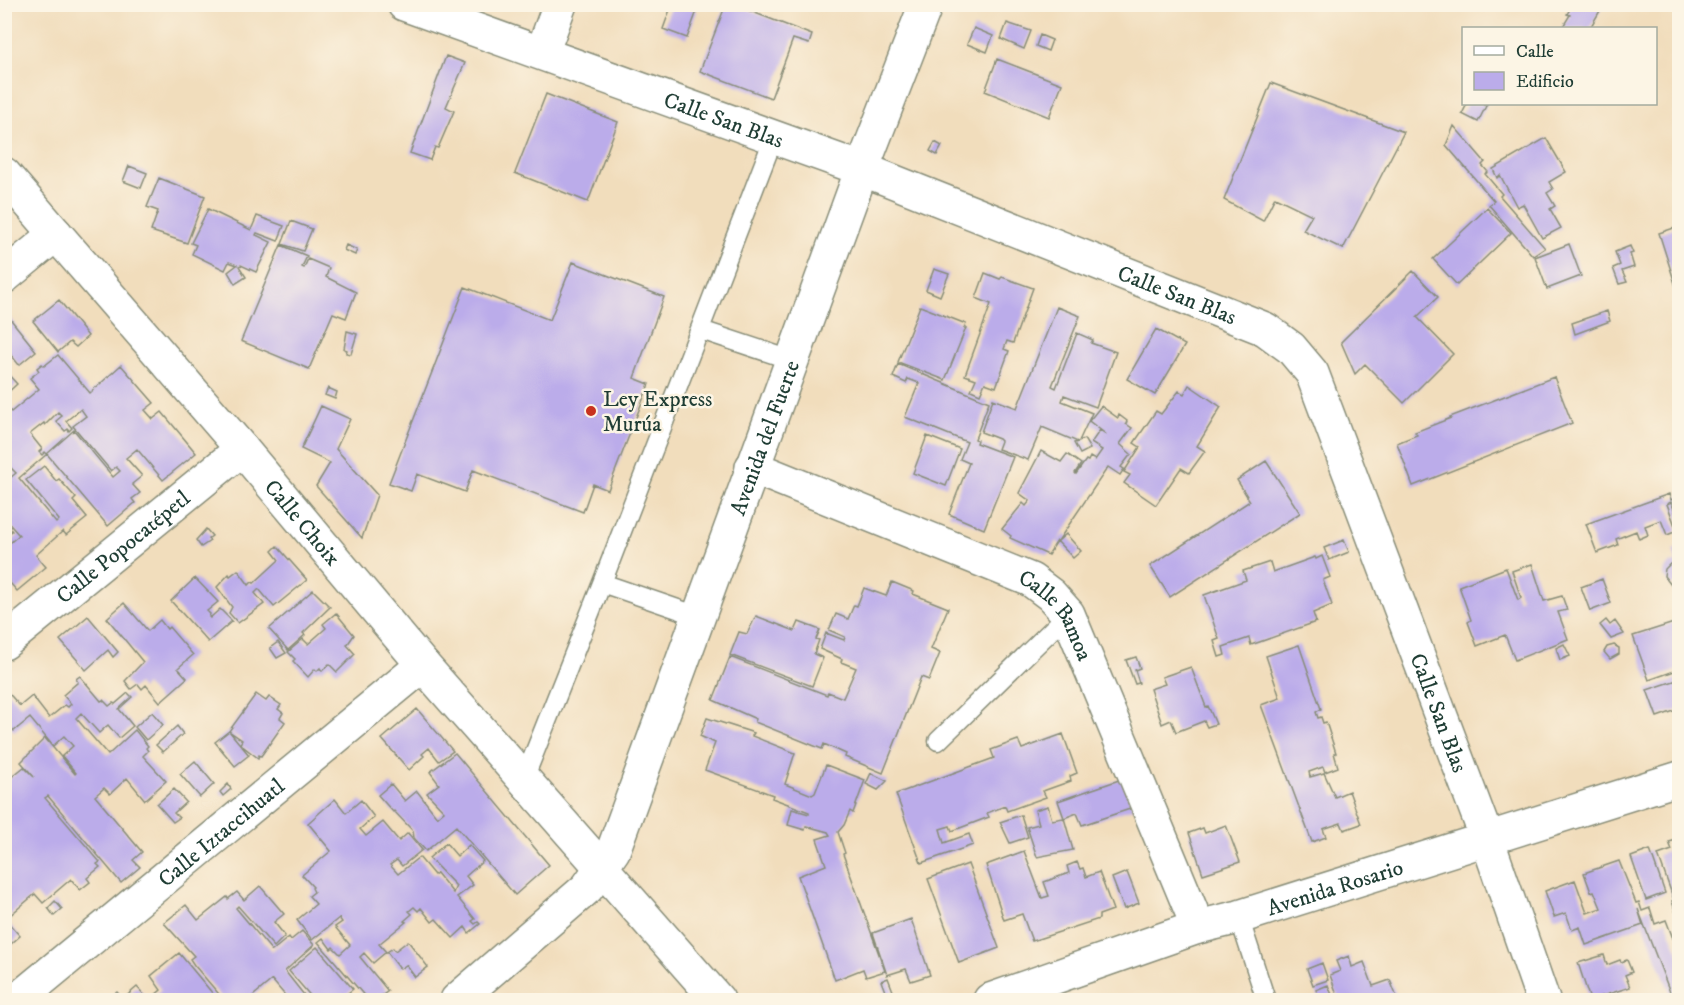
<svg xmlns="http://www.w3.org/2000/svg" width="1684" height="1005" viewBox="0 0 1684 1005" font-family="'IM FELL DW Pica',serif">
  <rect width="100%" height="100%" fill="#fcf5e5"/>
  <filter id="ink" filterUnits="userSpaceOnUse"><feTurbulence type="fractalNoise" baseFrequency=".0167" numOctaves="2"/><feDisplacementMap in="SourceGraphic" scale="12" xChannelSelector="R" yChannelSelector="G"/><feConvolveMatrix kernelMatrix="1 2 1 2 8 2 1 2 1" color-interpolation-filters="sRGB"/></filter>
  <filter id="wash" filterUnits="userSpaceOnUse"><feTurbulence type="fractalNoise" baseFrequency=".008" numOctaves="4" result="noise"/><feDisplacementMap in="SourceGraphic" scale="24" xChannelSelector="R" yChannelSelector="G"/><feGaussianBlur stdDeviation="1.35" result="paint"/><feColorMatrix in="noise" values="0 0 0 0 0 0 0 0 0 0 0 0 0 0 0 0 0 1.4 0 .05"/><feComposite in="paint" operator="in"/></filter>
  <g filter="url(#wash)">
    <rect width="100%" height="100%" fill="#f1ddbc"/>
    <g id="blocks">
      <path fill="#bbacea" d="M672,4H679L697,11L687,38L663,29Z
        M726,4H732L812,35L809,44L793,39L771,98L700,71Z
        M1573,4H1604L1590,28H1562L1570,15L1567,14Z
        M1007,23L1031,31L1024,49L1001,39Z
        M974,28L993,36L987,52L967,44Z
        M1040,35L1052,40L1048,51L1036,46Z
        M446,56L465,63L446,107L454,111L438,148L435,147L430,160L410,153Z
        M997,59L1062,84L1049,117L985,91Z
        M1271,83L1404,132L1343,249L1303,230L1312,215L1275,197L1263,221L1224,200Z
        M546,94L618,122L588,202L515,173Z
        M1467,104H1487L1478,122L1462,114Z
        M1454,126L1485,162L1482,165L1488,172L1485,174L1502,194L1500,196L1545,248L1533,256L1489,205L1494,201L1446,145Z
        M1546,138L1566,172L1549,182L1553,189L1547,193L1555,206L1550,209L1561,228L1542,238L1523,204L1517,207L1500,175L1497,178L1493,169Z
        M935,142L942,146L937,155L930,151Z
        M129,166L147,173L141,188L123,181Z
        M159,178L205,196L187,243L151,231L158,211L147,207Z
        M1487,208L1511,233L1457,285L1433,259Z
        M208,209L251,230L257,216L284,226L278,241L257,233L256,235L271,242L256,272L241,265L239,266L246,277L235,284L228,272L237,265L229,262L225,270L192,254L196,245L191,243Z
        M291,221L312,229L303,251L282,244Z
        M1680,226V296H1679L1659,233Z
        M1569,244L1581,276L1547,289L1535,257Z
        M281,245L307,256L302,267L304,268L308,259L329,268L326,277L356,292L346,318L333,313L309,369L241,341Z
        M346,245L357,250L355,255L344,250Z
        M1630,246L1633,253L1630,254L1634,267L1622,271L1627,282L1619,284L1613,268L1620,265L1615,252Z
        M573,262L664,297L634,378L649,384L608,490L593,484L583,512L473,470L465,492L417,474L411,491L389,483L465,287L550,320Z
        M934,269L949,274L940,296L926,290Z
        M1413,271L1438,297L1417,317L1453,354L1404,403L1365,364L1355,374L1341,342Z
        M985,273L1000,279L1002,277L1033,288L1013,343L1007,341L1004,349L1009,351L996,387L985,383L980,394L971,390L976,379L965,375L991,304L976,298Z
        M59,300L88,336L76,347L70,342L58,352L33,321Z
        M920,306L966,324L964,328H966L945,380L898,362Z
        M1057,307L1080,316L1052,386L1056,388L1077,333L1093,340L1091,343L1116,352L1096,407L1064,395L1062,401L1092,413L1079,441L1084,439L1090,449L1080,454L1074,443L1078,442L1042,427L1028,460L998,449L1001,441L999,439L981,432L993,399L1017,408Z
        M1607,311L1610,321L1575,334L1572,323Z
        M8,316L36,351L19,365L4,346V319Z
        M1156,329L1185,345L1155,395L1127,379Z
        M347,331L357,334L351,354L346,353L347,350L344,349Z
        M58,355L90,393L121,365L154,403L145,410L153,419L162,412L196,453L163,480L137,449L126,458L142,476L132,484L140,493L132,499L135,503L108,526L47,454L74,430L113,477L120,471L116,467L111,471L73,426L86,416L81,409L66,421L72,428L69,431L68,429L65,431L56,421L62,416L58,412L45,425L44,423L30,434L42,449L39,452L42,455L45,452L47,454L19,478L56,523L59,520L26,480L44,466L56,481L59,479L76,498L73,501L87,518L66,535L63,531L36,555L46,567L17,591L4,576V548L19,535L4,518V483L16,473L6,463L4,464V404L11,412L39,389L30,378L39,371L37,368L42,364L44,366Z
        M898,364L989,402L975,439L977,440L976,443L1013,457L984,529L949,514L969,463L960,459L967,442L905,417L919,383L908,379L906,383L893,377Z
        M5,371L17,384L5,395Z
        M1554,377L1572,423L1413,486L1397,443L1417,435L1415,432L1451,418L1450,417Z
        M1189,385L1221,407L1197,446L1205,451L1189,473L1181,468L1156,505L1124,483L1130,475L1124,472L1140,447L1134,443L1156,411L1161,414L1179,391L1184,394Z
        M328,388L337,392L335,399L325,395Z
        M321,406L350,419L336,449L377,495L362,538L316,486L330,463L301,449Z
        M1101,406L1118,418L1119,415L1127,421L1126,424L1132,428L1120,444L1131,454L1121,467L1124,469L1120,475L1108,467L1058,541L1066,534L1081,551L1073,558L1057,541L1048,555L1010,538L1011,536L1002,529L1023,503L1026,506L1030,501L1019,493L1041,451L1061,462L1067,454L1081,464L1075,473L1076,474L1086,460L1088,461L1090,457L1095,460L1102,450L1091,443L1100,430L1107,435L1089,421Z
        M927,436L960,449L946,486L913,473Z
        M1266,461L1300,513L1170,597L1150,566L1250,501L1237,480Z
        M1669,494L1671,500L1680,496V523L1671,502L1667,504L1677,531L1667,535L1661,520L1645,526L1648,535L1639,539L1636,531L1616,539L1618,545L1597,553L1586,524Z
        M5,522L12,531L6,535L8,540L4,544Z
        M206,529L212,536L208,539L210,541L201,547L196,540Z
        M1344,540L1349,552L1329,560L1324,548Z
        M277,546L307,580L274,607L259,589L255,593L264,604L238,623L229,613L232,607L217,587L229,574L230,576L238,570L249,585L252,582L254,583L279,560L272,551Z
        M1680,548V584L1671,585L1664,576L1665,569L1670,564L1677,563L1673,550Z
        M1322,556L1330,577L1323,580L1332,605L1313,613L1316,622L1251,645L1249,638L1223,647L1225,655L1219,657L1214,641L1219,639L1204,595L1246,580L1243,571L1270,562L1273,572L1315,557L1316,559Z
        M1532,564L1544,601L1562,596L1567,610L1558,612L1568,639L1515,660L1505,635L1477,646L1468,622L1471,620L1459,586L1506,568L1518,600L1521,598L1512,571Z
        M195,578L218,602L207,611L210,614L209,617L210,618L220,609L232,621L208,642L171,601Z
        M1602,579L1611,603L1590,611L1581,587Z
        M892,582L914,591L913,594L948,608L931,649L940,653L929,680L921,677L883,773L845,757L846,754L824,744L822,749L755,722L756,719L713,700L730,657L827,695L828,692L843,698L856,668L841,662L842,659L820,649L826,633L844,640L845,637L829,630L836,614L848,619L854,605L857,606L864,588L886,596Z
        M313,590L330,607L303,633L305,635L288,650L269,629Z
        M124,603L148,631L160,620L167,629L169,627L193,655L178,668L187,678L160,702L146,685L142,689L138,684L131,689L125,681L143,662L107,618Z
        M336,613L354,635L347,645L355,654L337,672L329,664L322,671L320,668L317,671L315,669L308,677L293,661L295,659L288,652L303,639L308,644L326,628L323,624Z
        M88,616L118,652L113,657L108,650L86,670L60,640Z
        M756,616L795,631L799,622L820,630L816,639L819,640L814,654L823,658L812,686L730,655L739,632L747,634Z
        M1606,620L1610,625L1615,621L1624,634L1611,639L1600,625Z
        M1680,621V669L1649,680L1633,636Z
        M278,642L286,653L277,658L270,648Z
        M1564,644L1570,656L1560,660L1556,648Z
        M1299,645L1321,709L1316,712L1318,718L1321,717L1323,723L1326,722L1336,753H1334L1338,767L1325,772L1323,767L1309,772L1310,777L1324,773L1335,797L1349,791L1361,824L1344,830L1341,823L1323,829L1326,837L1312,842L1261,705L1280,698L1266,656Z
        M1614,645L1619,648V654L1610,659L1604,652L1607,647Z
        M1136,657L1140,668L1135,670L1139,683L1135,684L1126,660Z
        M1191,667L1206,707L1208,706L1216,724L1207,727L1204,721L1176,732L1171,720L1162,724L1150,689L1165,684L1162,677Z
        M80,676L101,701L103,700L109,706L113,703L115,704L128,693L132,697L119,709L133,726L119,738L108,725L99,733L81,713L76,718L108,755L135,730L148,746L146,748L148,751L143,756L166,781L145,800L127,778L110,794L104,788L95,796L142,852L133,860L140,867L121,883L48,796L45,798L100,862L97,864L100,867L87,878L90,882L80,890L71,879L43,903L35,894L8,917L4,913L5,807L7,805L4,801V783L24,767L34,777L21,762L45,738L75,774L76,773L62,756L73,746L64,736L53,746L30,718L14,731L4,720V688L20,706L32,696L49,718L65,705L68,707L71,704L63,695L78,682L76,679Z
        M1680,679V709L1657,717L1647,690Z
        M256,694L266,701L269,697L281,705L278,709L283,713L280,718L285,722L261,756L259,755L258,758L240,744L242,740L229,731Z
        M417,709L453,751L439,761L429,748L422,754L424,756L409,770L382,739Z
        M152,712L163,725L146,740L135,727Z
        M707,718L754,733L752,736L795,753L785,784L812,795L815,793L826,765L865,780L853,813L850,811L844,825L838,832L845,853L843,854L885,971L866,977L863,969L835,980L798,876L826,865L817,839L830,835L828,832L806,826L805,830L788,825L792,809L809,814V812L772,798L773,795L705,770L715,743L700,736Z
        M177,726L183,734L163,752L156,745Z
        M229,731L249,755L235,766L215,742Z
        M1063,734L1077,773L1070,776L1071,781L1043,791L1046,797L1007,811L1005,806L987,813L989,817L952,831L950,826L940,829L944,843L969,834L973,845L921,863L896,794L994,758L991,750L1018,740L1022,749Z
        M455,753L549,865L515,895L456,826L426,851L414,838L413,831L394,811L393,812L378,795L391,784L405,801L417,791L437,817L444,811L427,793L439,784L430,772Z
        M195,761L214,784L200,797L180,774Z
        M871,773L887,781L878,790L866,784Z
        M1122,779L1133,808L1082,825L1077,813L1064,818L1073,850L1037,857L1027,827L1039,824L1035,810L1048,806L1052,820L1064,818L1058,801Z
        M228,784L231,789L223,796L220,792Z
        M174,789L186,802L174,813L179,818L173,822L157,804Z
        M335,799L346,813L361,800L374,817L360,829L366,836L383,822L399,841L408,833L422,850L402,866L397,860L390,865L398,874L419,857L434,875L437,873L453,893L456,886L429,858L446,843L457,856L469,845L483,861L466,876L473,885L457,897L475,919L472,921L475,924L478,922L480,924L469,933L465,927L453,938L436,919L432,922L421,908L418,911L414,907L409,911L412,914L404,921L406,922L379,944L386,952L373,963L364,953L360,957L388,991L376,1000H368L318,942L323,938L331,949L333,947L340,954L350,945L335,927L342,922L339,918L312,940L297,920L316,904L309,896L314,892L312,888L313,887L302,875L331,851L308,823Z
        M1021,815L1028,837L1010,843L1000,822Z
        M1226,825L1240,862L1203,874L1189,833L1203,828L1205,833Z
        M1680,839V912L1676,913L1672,901L1674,900L1658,855L1672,850L1669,842Z
        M1650,850L1665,893L1646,900L1631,857Z
        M1024,851L1042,898L1049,896L1044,882L1069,873L1067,866L1077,862L1080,869L1083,868L1086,877L1099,872L1113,910L1099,915V919L1032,941L1022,914L1004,920L986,865Z
        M1619,861L1636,903L1639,902L1642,911L1650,908L1655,924L1666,920L1680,957V997L1673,1000L1638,909L1643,925L1586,945L1580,927L1572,930L1566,913L1554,917L1545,891L1575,880L1587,913L1601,908L1594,891L1591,892L1584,873Z
        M968,864L999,948L959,963L928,879Z
        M1127,872L1139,903L1124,909L1112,878Z
        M260,886L284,914L274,922L285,936L274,947L238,906L236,908L272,951L289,937L291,940L302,931L314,945L285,971L308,1000H289L272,980L248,1000H224L194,965L190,959L194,956L164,923L186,905L198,920L227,897L228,899L237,892L244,900Z
        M55,901L62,909L54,916L48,908Z
        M4,918L20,936L4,950Z
        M911,919L930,975L911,981L906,969L887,975L873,933Z
        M408,941L428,967L415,977L406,965L400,969L387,952L393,948L395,951Z
        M317,947L353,989L339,1000H314L289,971Z
        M179,953L218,1000H107L117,992L123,999L137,987L149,1000L161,990L151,976Z
        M1604,955L1607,965L1620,960L1621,962L1627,960L1632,972L1625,975L1630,987L1590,1000L1578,963Z
        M1349,956L1352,967L1364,962L1373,986L1390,980L1398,1000H1339L1330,975L1340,971L1336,961Z
        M1322,963L1328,980L1313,985L1307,969Z
        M888,978L893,991L886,994L881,981Z
        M1328,985L1334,1000H1320L1316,990Z
        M1668,994L1671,1000H1651Z"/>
    </g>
  </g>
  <g filter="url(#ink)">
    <use href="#blocks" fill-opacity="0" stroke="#888d78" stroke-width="1.5"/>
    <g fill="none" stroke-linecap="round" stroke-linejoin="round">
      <g stroke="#888d78" stroke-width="21">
        <path id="lane" d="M701,330L791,360
          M602,583L698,616
          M938,741L1068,614
          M524,779L602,583L774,137
          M1239,917L1266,1000"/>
      </g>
      <g stroke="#888d78" stroke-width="36">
        <g id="street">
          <path id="s1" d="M404,4L862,169L1265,329L1291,348L1312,373L1487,839L1543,1000"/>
          <path d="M542,53L560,4"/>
          <path d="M4,277L56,234"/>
          <path id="s2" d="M752,467L1031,580L1051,595L1068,614L1198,927"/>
          <path id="s3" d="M4,643L242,449"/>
          <path id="s4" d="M17,1000L423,665"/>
          <path id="s5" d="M990,1000L1198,927L1239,917L1680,778"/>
        </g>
      </g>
      <g stroke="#888d78" stroke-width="36">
        <g id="secondary">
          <path id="s6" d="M4,174L242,449L423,665L718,1000"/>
          <path id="s7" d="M457,1000L587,888L613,851L862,169L926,4"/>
        </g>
      </g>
      <use href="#lane" stroke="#fff" stroke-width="18"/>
      <use href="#street" stroke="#fff" stroke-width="33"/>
      <use href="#secondary" stroke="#fff" stroke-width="33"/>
    </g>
  </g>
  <circle fill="#c8321e" stroke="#fcf5e5" stroke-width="2" cx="591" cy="411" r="6"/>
  <g text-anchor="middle" stroke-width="5" stroke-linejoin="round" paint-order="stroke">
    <g font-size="22" fill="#1f3d34" stroke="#fcf5e5">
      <text dy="8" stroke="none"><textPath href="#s1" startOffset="340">Calle San Blas</textPath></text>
      <text dy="8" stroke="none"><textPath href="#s1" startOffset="826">Calle San Blas</textPath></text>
      <text dy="8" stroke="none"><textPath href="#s7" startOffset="657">Avenida del Fuerte</textPath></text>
      <text dy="8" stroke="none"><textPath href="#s6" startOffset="459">Calle Choix</textPath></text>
      <text dy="8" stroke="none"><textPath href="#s3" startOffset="153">Calle Popocatépetl</textPath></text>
      <text dy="8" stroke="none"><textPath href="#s2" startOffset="345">Calle Bamoa</textPath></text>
      <text dy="8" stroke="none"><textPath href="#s1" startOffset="1348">Calle San Blas</textPath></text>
      <text dy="8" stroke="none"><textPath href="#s4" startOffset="264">Calle Iztaccihuatl</textPath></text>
      <text dy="8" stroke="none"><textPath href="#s5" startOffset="363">Avenida Rosario</textPath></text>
    </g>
    <g font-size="22" fill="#1f3d34" stroke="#fcf5e5" text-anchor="start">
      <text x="603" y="406">Ley Express<tspan x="603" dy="25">Murúa</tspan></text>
    </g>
  </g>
  <rect width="1684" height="1005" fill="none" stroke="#fcf5e5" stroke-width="24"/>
  <rect x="1462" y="27" width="195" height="78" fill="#fcf5e5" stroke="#a4ab9e" stroke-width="1.5"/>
  <rect x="1474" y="46" width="30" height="9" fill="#ffffff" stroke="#a4ab9e" stroke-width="1.5"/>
  <text x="1516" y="57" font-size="18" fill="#1f3d34">Calle</text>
  <rect x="1474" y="72" width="30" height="18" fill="#bbacea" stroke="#a4ab9e" stroke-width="1.5"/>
  <text x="1516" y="87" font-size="18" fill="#1f3d34">Edificio</text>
</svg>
